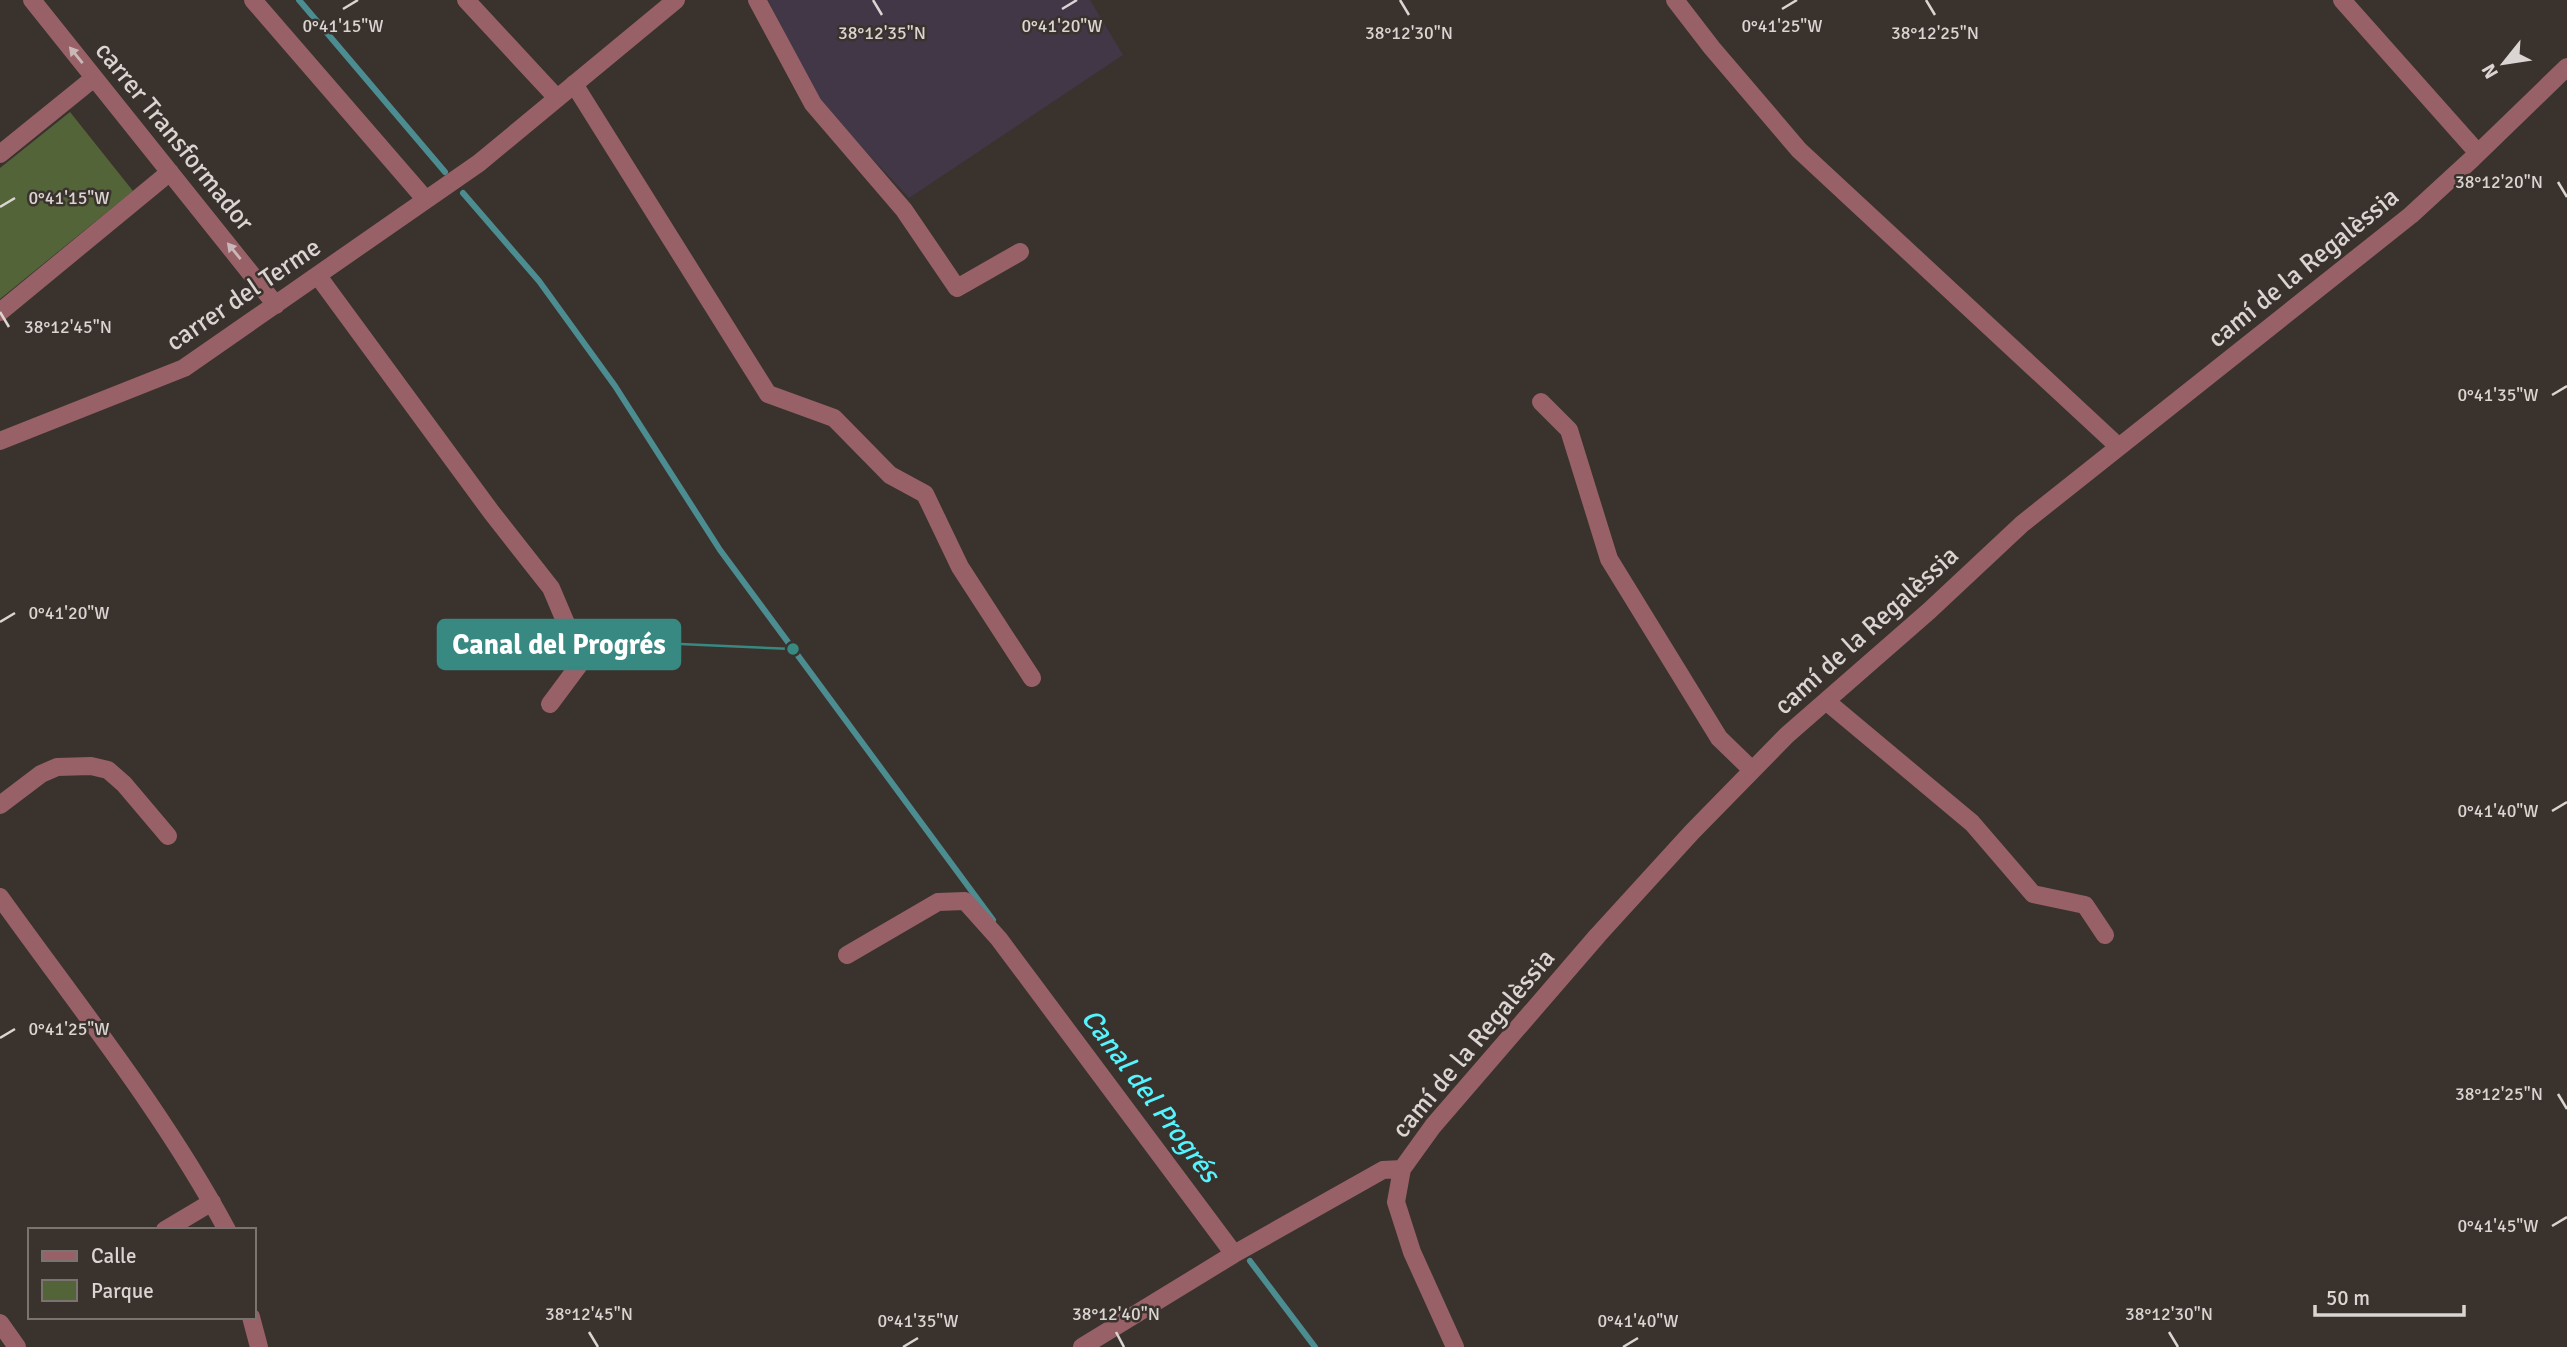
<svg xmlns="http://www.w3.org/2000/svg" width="2567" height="1347" viewBox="0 0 2567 1347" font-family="Signika,sans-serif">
  <rect width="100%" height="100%" fill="#3a322d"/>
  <path fill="#423746" d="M768,0H1090L1123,55L909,198L819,101Z"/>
  <path fill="#536438" d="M70,112L133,191L0,299V168Z"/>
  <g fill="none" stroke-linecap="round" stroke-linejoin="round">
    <path stroke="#4c8d91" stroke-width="6" d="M299,0L445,172
      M463,193L539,281L615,386L720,550L993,920
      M1250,1261L1315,1347"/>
    <path stroke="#986168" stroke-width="18" d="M32,0L276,305
      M253,0L426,200
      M466,0L557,98
      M757,0L813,104L904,210L957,288L1020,252
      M1675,0L1712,48L1799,150L2119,447
      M2342,0L2478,153
      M574,84L768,394L834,418L890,475L925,494L960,567L1032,678
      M0,154L94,78
      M318,276L492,513L551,588L582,661L550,704
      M0,312L170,172
      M1541,402L1569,430L1609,559L1719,738L1752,770
      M0,441L184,368L479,163L676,0
      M1826,701L1972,823L2033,894L2085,905L2105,935
      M0,805L41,774L57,767L91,766L108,770L124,784L168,836
      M0,897C78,1006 163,1111 227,1230
      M847,955L938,902L965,901L999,939L1234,1254L1383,1170L1402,1169
      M165,1230L212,1202
      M251,1317L259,1347
      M0,1323L17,1347
      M1082,1347L1234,1254
      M1455,1347L1412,1252L1396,1202L1402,1169L1433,1126L1598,935L1692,832L1787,735L1929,611L2022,524L2411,215L2472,159L2567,67"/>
  </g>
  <defs><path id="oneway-solid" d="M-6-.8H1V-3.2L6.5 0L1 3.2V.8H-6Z" transform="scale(1.75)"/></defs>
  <g fill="#cab8b8">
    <use href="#oneway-solid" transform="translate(76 55) rotate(-129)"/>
    <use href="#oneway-solid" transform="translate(234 251) rotate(-129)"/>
  </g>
  <path fill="none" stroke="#dad5d2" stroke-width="2.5" d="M873,0L882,15M1400,0L1409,15M1926,0L1935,15M343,9L358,0M1062,9L1077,0M1782,9L1797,0M2558,182L2567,197M0,207L15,198M0,312L9,327M2552,395L2567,386M0,622L15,613M2552,811L2567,802M0,1038L15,1029M2558,1094L2567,1109M2552,1226L2567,1217M589,1332L598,1347M1116,1332L1124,1347M2169,1332L2178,1347M903,1347L918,1338M1623,1347L1638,1338"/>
  <g text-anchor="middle" stroke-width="5" stroke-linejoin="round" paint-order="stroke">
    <g font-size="26" fill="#dad5d2" stroke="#3a322d">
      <text transform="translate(175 136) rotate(51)" y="9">carrer Transformador</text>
      <text transform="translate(2303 267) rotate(-39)" y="9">camí de la Regalèssia</text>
      <text transform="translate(243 294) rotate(-34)" y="9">carrer del Terme</text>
      <text transform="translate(1866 630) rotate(-42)" y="9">camí de la Regalèssia</text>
      <text transform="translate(1473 1043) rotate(-50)" y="9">camí de la Regalèssia</text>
    </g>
    <g font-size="28" font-style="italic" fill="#54f3fe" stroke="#3a322d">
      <text transform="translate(1151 1095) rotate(53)" y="10">Canal del Progrés</text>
    </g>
  </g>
  <g font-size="18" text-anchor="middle" fill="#dad5d2" stroke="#3a322d" stroke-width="5" stroke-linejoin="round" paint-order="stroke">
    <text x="343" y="32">0°41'15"W</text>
    <text x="1062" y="32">0°41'20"W</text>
    <text x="1782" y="32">0°41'25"W</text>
    <text x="882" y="39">38°12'35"N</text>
    <text x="1409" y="39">38°12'30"N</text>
    <text x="1935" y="39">38°12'25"N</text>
    <text x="2499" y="188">38°12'20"N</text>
    <text x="69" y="204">0°41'15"W</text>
    <text x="68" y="333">38°12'45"N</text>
    <text x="2498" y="401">0°41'35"W</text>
    <text x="69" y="619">0°41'20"W</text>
    <text x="2498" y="817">0°41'40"W</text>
    <text x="69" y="1035">0°41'25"W</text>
    <text x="2499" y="1100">38°12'25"N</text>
    <text x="2498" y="1232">0°41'45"W</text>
    <text x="589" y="1320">38°12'45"N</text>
    <text x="1116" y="1320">38°12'40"N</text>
    <text x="2169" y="1320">38°12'30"N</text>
    <text x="918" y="1327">0°41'35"W</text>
    <text x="1638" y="1327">0°41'40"W</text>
  </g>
  <path fill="none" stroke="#388982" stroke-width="2.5" d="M793 649L680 644"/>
  <circle fill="#388982" stroke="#3a322d" stroke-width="2.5" cx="793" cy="649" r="7"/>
  <rect fill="#388982" stroke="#388982" stroke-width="2.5" x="438" y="620" width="242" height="49" rx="7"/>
  <g font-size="28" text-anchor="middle" font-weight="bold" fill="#fff">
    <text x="559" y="654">Canal del Progrés</text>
  </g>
  <rect x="28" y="1228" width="228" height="91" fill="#3a322d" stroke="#7a736f" stroke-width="2"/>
  <rect x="42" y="1251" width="35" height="10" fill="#986168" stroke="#7a736f" stroke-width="2"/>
  <text x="91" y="1263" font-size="21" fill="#dad5d2">Calle</text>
  <rect x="42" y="1280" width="35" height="21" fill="#536438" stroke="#7a736f" stroke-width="2"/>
  <text x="91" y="1298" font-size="21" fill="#dad5d2">Parque</text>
  <g transform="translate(2504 63) rotate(240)" stroke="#3a322d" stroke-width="5" paint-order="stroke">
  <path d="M0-5L12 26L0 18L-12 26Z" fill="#dad5d2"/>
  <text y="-10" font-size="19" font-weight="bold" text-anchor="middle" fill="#dad5d2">N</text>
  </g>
  <path d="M2315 1305v10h149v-10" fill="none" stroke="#dad5d2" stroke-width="3.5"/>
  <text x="2326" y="1305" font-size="21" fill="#dad5d2" stroke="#3a322d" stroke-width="5" paint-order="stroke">50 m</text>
</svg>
